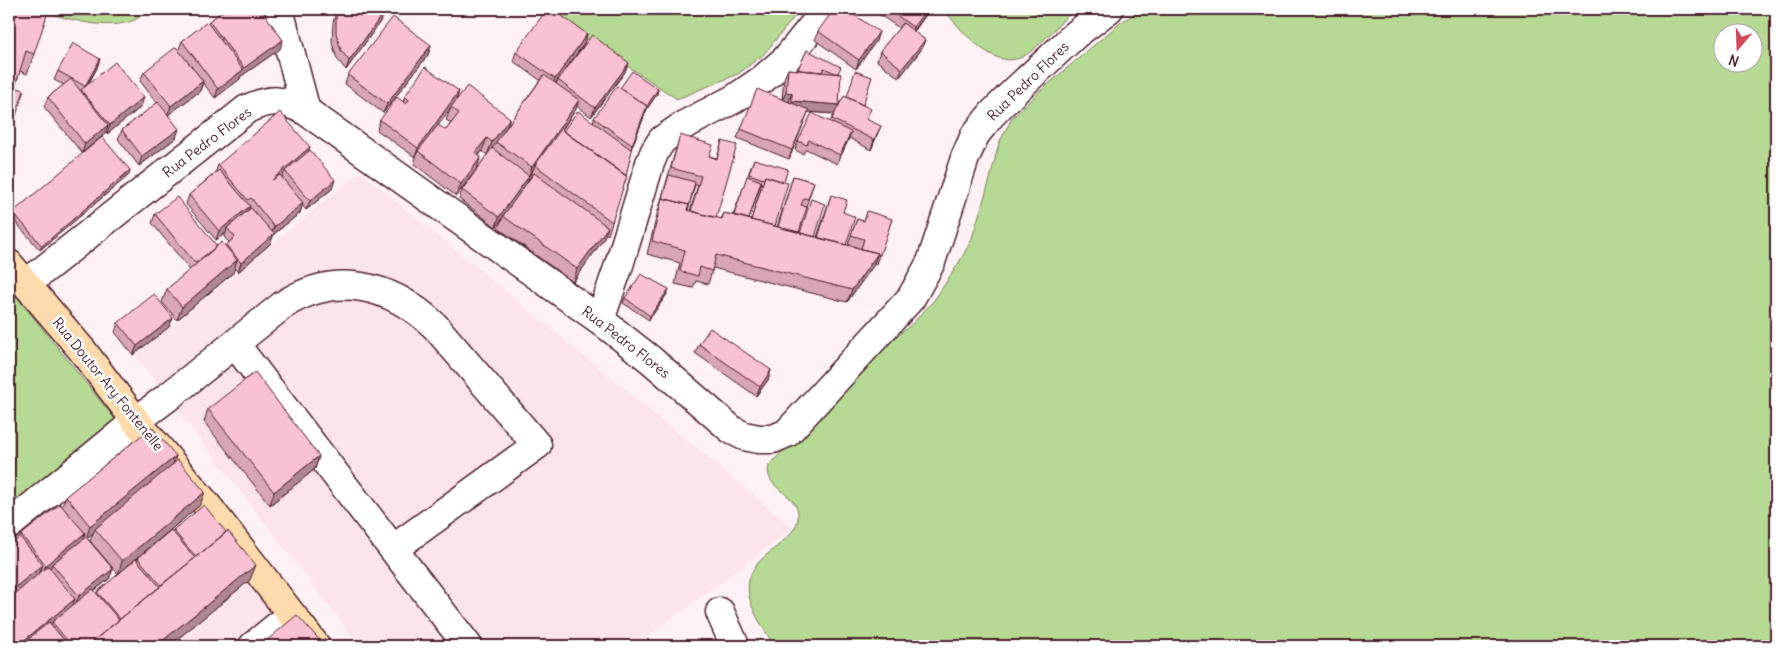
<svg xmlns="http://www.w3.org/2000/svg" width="1785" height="655" viewBox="0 0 1785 655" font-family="Delius,sans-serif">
  <rect width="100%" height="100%" fill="#fef2f6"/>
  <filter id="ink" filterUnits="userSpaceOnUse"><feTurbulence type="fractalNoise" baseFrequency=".02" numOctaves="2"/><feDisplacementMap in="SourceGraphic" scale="10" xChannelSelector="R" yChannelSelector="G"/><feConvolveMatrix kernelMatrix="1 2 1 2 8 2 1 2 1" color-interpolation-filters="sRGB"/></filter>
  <g filter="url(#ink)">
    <path fill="#fde3ec" d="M360,172L793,528L635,646H360L136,356Z
      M251,582L274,609L229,646H173Z"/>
    <path fill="#b5d892" stroke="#807c5e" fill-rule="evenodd" d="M36,9H151C146,12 140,17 135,20C106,32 63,18 36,9Z
      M542,9H801L764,54L738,74L677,99Z
      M943,9H1074C1063,20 1034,53 1020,58C991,69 960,28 943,9Z
      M1142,9H1776V646H774C760,621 734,590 758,563C765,555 776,548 784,540C791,534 797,527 798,518C801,492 763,492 769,465L889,343L913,323L935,299L958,264L971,241L990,179L999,143L1012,118L1039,92L1120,23ZM1722,32H1752V62H1722Z
      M9,287L119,424L9,511Z"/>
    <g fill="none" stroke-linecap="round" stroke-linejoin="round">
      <g stroke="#4a1f2b" stroke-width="31">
        <path id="minor" d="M279,9L306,111
          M27,283L247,109C271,98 283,99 306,111L600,320L651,360L732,430L744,436L759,439H773L787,433L911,298L931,262L965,158L975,135L992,114L1017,89L1075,35L1109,9
          M600,320L619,265L650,163L655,151L662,140L684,125L734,99L763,79L786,59L816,22
          M9,525L136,421L168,397L283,305C336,271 390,284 435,326L537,445L393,549L235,344
          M393,549L468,646
          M720,612L735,646
          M253,646L291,615"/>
      </g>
      <g stroke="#4a1f2b" stroke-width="31">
        <path id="major" d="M9,264L82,350L136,421L206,504L316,646"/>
      </g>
      <use href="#minor" stroke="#fff" stroke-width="28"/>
      <use href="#major" stroke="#fedbac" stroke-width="28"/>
    </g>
    <path fill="#d7a5b5" stroke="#4a1f2b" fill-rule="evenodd" d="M9,9L34,54L27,74L20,71L15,87Z
      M389,9L346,70L337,59L332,43L333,22L336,13Z
      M865,9H876L871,14Z
      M882,9H930L914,32L925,40L921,50L899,78L877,61L880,51L899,28L880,15Z
      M209,21L280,49L240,77V79L215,98L203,83L200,91L168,115L176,138L139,166L118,139L122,130L157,103L140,81L144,72L179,49L182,41L208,24Z
      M818,31L876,41L856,69L815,40Z
      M587,34L584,44L555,83L556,84L558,80L625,72L591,117L577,106L576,109L562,130L563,131L593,122L594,118L620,88L658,89L657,94L647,109L631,149L612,222L608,235L605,233L603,240L573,282L498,228L502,219L496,227L459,199L462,190L471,177L456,196L414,164L417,154L415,157L377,130L380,120L403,102L405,96L459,91L456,101L434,131L446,130L451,123L446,120L451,107L510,118L506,128L540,80L513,61L516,52ZM482,151L487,155L476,170L479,156ZM533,170L530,178L527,182L529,176Z
      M431,45L428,55L383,113L345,84L348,75Z
      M807,50L839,73V105H863L867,119L877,135L871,150L849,138L837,164L806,149L803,154L795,150L798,141L830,122L834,114L808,112L789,159L737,138L741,129L782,99L784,78L788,69L798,70Z
      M97,68L88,85L141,107L107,134L106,133L105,134L82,153L44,107L48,97L64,85L54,80L58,71Z
      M680,135L709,156L717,158L722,141L716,218L721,219L724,213L733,215L754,159L784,182L775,226L777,227L793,176L814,182L806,207L799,232L817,237L831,195L843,212L846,245L861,249L848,244L857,219L863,221L892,219L876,264L874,263L873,266L847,302L713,268L708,284L696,281L693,288L675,284L680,263L647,254L658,211ZM761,183L762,184L751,220L749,219ZM695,185H698L690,211L688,210Z
      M309,150L332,189L306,210L302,205L300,213L274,234L270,244L238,272L234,268L233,273L177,320L162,302L167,289L190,270L152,223L155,214L217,246L216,247L225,246L229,242L224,237L226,233L216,240L186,204L189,195L215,173L218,165Z
      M129,175L40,250L11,217L13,212Z
      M667,294L649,320L623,303L625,298Z
      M173,318L169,327L133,355L115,332L118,323Z
      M699,344L771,370L768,380L756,396L695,353Z
      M208,409L319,456L315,469L270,505L204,422Z
      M176,456L174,463L200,505L118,574L90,541L93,533L87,538L113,569L109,579L94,591L97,594V592L137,560L138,558L173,532V530L250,580L169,646H9L21,535L62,506L66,496Z"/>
    <path fill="#af8694" stroke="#4a1f2b" d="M386,9H389L346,70L349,61Z
      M927,9H930L910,36L913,27Z
      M879,32L876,41L856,69L859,60Z
      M587,34L584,44L552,88L555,79Z
      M283,40L280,49L240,77V79L215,98L218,89L243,70L244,68Z
      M925,40L921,50L899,78L902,69Z
      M431,45L428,55L383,113L387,104Z
      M100,59L97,68L83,92L85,86Z
      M629,63L625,72L591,117L595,108Z
      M203,81L200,91L167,116L171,106Z
      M658,89L657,94L647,109L629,154L646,109V107Z
      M459,91L456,101L419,152L418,151L415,157L418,148Z
      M786,92L792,93L789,102L782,101Z
      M144,97L141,107L107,134L110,125Z
      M579,100L576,109L536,166L535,165L533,170L528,177L532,167Z
      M792,101L839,105L835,114L808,112L789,159L792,150L789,110Z
      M510,118L505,131L487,155L492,142Z
      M108,125L105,134L82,153L85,144Z
      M881,126L877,135L871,150L874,140Z
      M179,129L176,138L139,166L142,156Z
      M851,132L848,141L837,164L840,155Z
      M487,138L482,151L471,166L475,153Z
      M310,147L307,156L285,171L282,178L272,180Z
      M481,157L476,170L456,196L461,184Z
      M130,170L129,175L40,250L42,246Z
      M529,176L526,186L503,216L502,219L496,227L499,217Z
      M335,180L332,189L306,210L310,201Z
      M303,203L300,213L271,236L274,227Z
      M250,206L246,216L227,228L226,233L216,240L219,231Z
      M608,227L603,240L573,282L577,269Z
      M274,234L270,244L238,272L241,263Z
      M878,253L873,266L847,302L852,290Z
      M237,260L233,273L177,320L182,307Z
      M669,289L667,294L649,320L650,316Z
      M173,318L169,327L133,355L137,346Z
      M771,370L768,380L756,396L760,387Z
      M176,456L171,469L95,529L93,533L86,539L90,526Z
      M319,456L315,469L270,505L274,492Z
      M205,492L200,505L118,574L122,561Z
      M85,533L82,543L52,564L51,567L42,574L46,565Z
      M43,565L39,574L9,599V592Z
      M256,565L250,580L169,646H156Z
      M113,569L109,579L75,605L79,596Z
      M75,599L72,608L52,622V624L25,646H17Z"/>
    <path fill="#fac0d3" stroke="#4a1f2b" d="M9,9H49L34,54L26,51L15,87L24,90L9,139Z
      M226,9H261L283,40L244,68L209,21Z
      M338,9H386L349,61L341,50L336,33V13Z
      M547,9H552L587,34L555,79L516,52Z
      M834,9H846L879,32L859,60L818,31Z
      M888,9H927L913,27Z
      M393,17L431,45L387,104L348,75Z
      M207,22L243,70L218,89L182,41Z
      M903,23L925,40L902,69L880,51Z
      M592,35L629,63L595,108L558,80Z
      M73,43L100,59L85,86L58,71Z
      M176,47L203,81L171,106L144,72Z
      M807,50L841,67L838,73H835L824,68L822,72L813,71L810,70V71L801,70L798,69Z
      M115,62L144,97L110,125L81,90Z
      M425,67L459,91L418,148L380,120L397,97L406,104L409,100L405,96Z
      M788,69L841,74L839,105L844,96L871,109L866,119L881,126L874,140L832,119L839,105L792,101V93L786,92Z
      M632,71L658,89L647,106L620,88Z
      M855,71L872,77L863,105L847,97Z
      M544,75L579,100L532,167L496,142Z
      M71,79L108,125L85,144L48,97Z
      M467,86L510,118L492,142L487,138L475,153L481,157L461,184L418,151L438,125L446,130L459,113L451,107Z
      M617,86L647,106L632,145L594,118Z
      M757,89L809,110L792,150L741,129Z
      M158,102L179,129L142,156L122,130Z
      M578,111L632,150L626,176L563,131Z
      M280,112L310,147L272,180L280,175L303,203L274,227L251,198L248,200L218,165Z
      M812,113L851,132L840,155L809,140L807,145L798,141Z
      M561,129L627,176L612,222L535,165Z
      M680,135L713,145L709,156L717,159L722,141L737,145L716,218L691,211L701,176L671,168Z
      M102,137L130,170L42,246L13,212Z
      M492,148L529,176L499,217L462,190Z
      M310,150L335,180L310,201L285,171Z
      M754,159L788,169L784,182L765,176L764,179L749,174Z
      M219,170L250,206L219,231L189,195Z
      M534,173L608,227L577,269L503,216Z
      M669,175L695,182L688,210H687L689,205L662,198Z
      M747,176L761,181L749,219L734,215Z
      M765,176L788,183L775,226L751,220Z
      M793,176L814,182L808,199L804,198L801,205L807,207L799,232L778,227Z
      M831,195L847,200L843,212L855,217L846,245L818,238Z
      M177,197L217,246L195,263L155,214Z
      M662,198L689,205L687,210L722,219L724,213L878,253L852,290L716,255L712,271L700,267L698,276L680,271L685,250L652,241Z
      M811,199L825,204L815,237L800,233Z
      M251,208L274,234L241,263L226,245L235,237L227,228Z
      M867,211L892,219L880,255L877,254L878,253L861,249L864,239L851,235L857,219L864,221Z
      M222,242L237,260L182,307L167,289Z
      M641,274L669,289L650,316L625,298Z
      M154,294L173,318L137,346L118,323Z
      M710,328L771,370L760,387L699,344Z
      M255,372L319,456L274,492L208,409Z
      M152,427L176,456L90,526L66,496Z
      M178,460L205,492L122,561L95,529Z
      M60,504L85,533L46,565L21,535Z
      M204,505L226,532L196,557L173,530Z
      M171,530L195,558L161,585L138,558Z
      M228,531L256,565L156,646H87Z
      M20,537L43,565L9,592V546Z
      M86,537L113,569L79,596L52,564Z
      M136,559L160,587L120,619L97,592Z
      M48,566L75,599L17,646H9V599Z
      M93,589L119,620L87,646H72L52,622Z
      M297,615L325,646H260Z
      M49,622L69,646H20Z"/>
  </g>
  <g text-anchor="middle" stroke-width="5" stroke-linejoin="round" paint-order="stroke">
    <g font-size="14" fill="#4a1f2b" stroke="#fff">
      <text transform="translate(1028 81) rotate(-44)" y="5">Rua Pedro Flores</text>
      <text transform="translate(207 142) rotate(-37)" y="5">Rua Pedro Flores</text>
      <text transform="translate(626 342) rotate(38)" y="5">Rua Pedro Flores</text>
      <text transform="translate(108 384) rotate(51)" y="5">Rua Doutor Ary Fontenelle</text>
    </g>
  </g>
  <rect width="1785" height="655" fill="none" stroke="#fff" stroke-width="30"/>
  <rect x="15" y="15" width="1755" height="625" fill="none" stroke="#4a1f2b" stroke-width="2" filter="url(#ink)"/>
  <g transform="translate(1738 48) rotate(199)"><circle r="24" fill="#ffffff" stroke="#b7a5aa"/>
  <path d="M0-4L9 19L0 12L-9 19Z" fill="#d1495b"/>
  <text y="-8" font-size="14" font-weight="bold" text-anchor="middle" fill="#4a1f2b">N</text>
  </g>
</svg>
